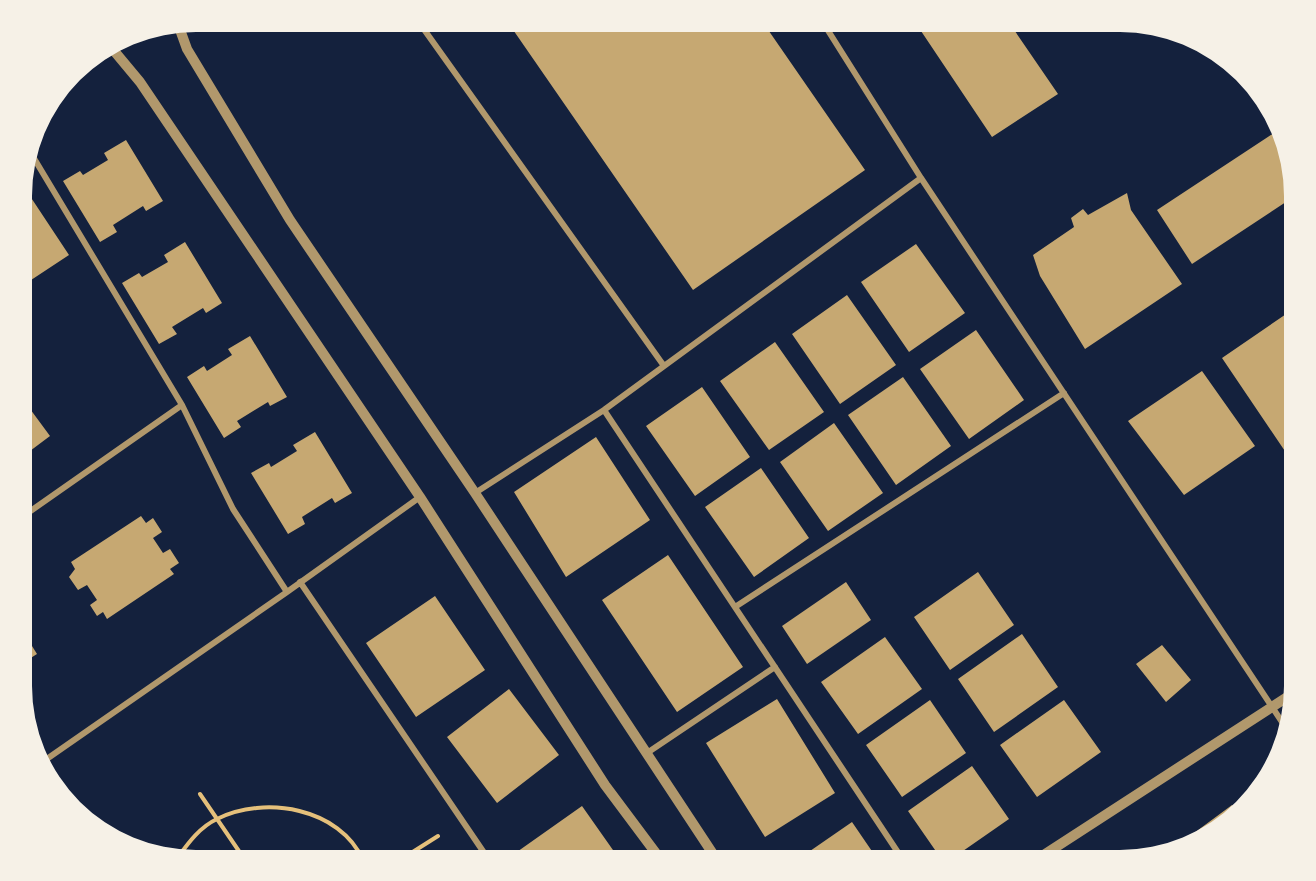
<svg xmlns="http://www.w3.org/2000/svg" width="1316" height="881" viewBox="0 0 1316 881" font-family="'Titillium Web',sans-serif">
  <rect width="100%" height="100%" fill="#14213d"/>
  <path fill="#c6a872" d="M507,21H762L865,170L693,290Z
    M936,21H1008L1058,94L992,137L921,31Z
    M1276,117L1295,184V196L1192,264L1157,210L1274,133L1267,123Z
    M126,140L163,201L146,211L143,206L113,225L117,232L100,242L63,181L80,171L83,175L108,160L104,153Z
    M22,184L69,255L22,286Z
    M1127,193L1131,210L1182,284L1085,349L1040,276L1033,255L1074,227L1071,218L1083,209L1088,215Z
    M185,242L222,303L206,313L203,308L172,327L177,334L159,344L122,283L139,273L142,277L168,262L164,255Z
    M916,244L965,313L909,352L861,282Z
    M847,295L896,365L840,404L792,334Z
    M1295,308V466L1222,358Z
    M976,330L1024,400L969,439L920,369Z
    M250,336L287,397L270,406L268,402L237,421L241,427L224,438L187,377L204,366L207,371L232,355L228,349Z
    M775,342L824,412L769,450L720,381Z
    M1202,371L1255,446L1184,495L1128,421Z
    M903,377L951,446L896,485L848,415Z
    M702,387L750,457L695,496L646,426Z
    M22,398L50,436L22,457Z
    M834,423L883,493L828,531L780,462Z
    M315,432L352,493L335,503L332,498L302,517L305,524L288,534L251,473L269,463L271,467L297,451L293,445Z
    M596,437L650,520L566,577L514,492Z
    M761,468L809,538L754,577L705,507Z
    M141,516L146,523L153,518L162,532L153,538L163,553L170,549L179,563L170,569L174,574L107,619L103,612L97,616L90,605L97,600L87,585L78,590L69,577L75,569L71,562Z
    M668,555L743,667L677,712L602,600Z
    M978,572L1014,625L950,670L914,617Z
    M846,582L871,620L807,664L782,626Z
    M435,596L485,670L416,717L366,643Z
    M22,630L37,654L26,661L31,670L22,675Z
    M1022,634L1058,687L994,732L958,679Z
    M885,637L922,689L858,734L821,682Z
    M1162,645L1191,680L1166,702L1136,664Z
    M509,689L559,755L497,803L447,737Z
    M777,699L835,793L765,837L706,743Z
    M930,700L966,753L902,797L866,745Z
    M1064,700L1101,752L1037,797L1000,745Z
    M972,766L1009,819L950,860H942L908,811Z
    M1232,805L1236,811L1195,843L1190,836Z
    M582,806L620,860H518L514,854Z
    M852,822L878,860H797Z"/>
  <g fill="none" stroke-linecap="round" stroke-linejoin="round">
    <path stroke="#e5c07b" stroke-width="4" d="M200,794L245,860
      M417,850L419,860
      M178,857C189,842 200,827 217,819C265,795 340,808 363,860
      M400,860L438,836"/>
    <path stroke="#b1986c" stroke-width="6" d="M418,21L664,366
      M822,21L921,178L1284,725
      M29,150L182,405L233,509L287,592
      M604,410L903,860
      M475,493L604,410L921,178
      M22,517L182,405
      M300,582L489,860
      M735,607L1064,393
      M647,753L775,667
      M41,763L287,592L420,497"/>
    <path stroke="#b1986c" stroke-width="10" d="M178,24L187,49L290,220L475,493L717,860
      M110,46L140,82L420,497L605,785L661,860
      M1036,860L1295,692"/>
  </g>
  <path d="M0 0H1316V881H0ZM196 32H1120A164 164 0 0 1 1284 196V686A164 164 0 0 1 1120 850H196A164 164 0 0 1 32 686V196A164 164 0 0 1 196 32Z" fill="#f6f1e7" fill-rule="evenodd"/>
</svg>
